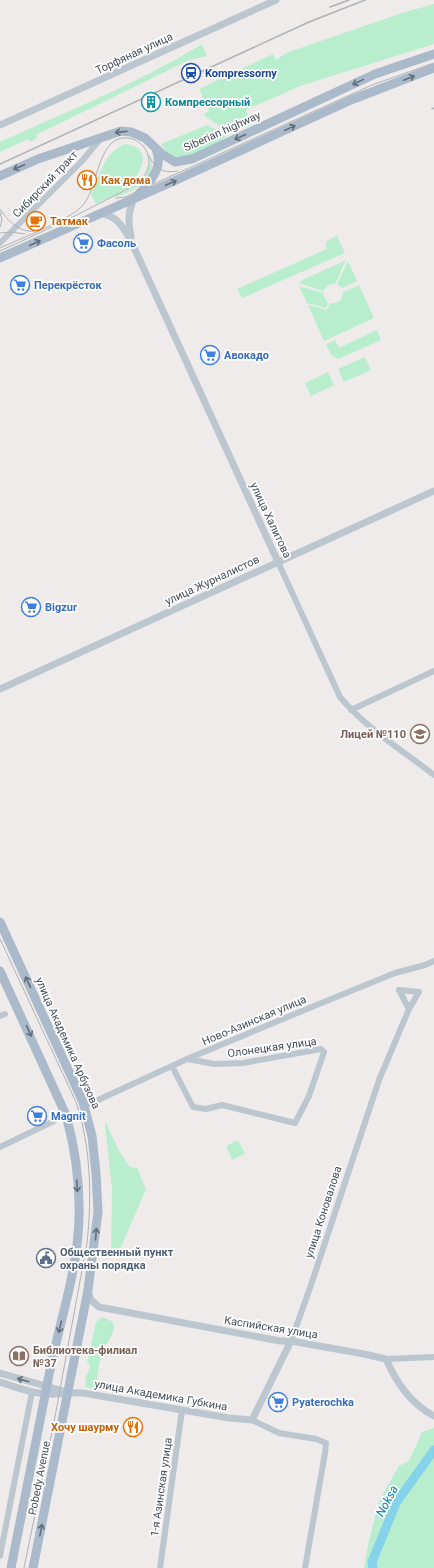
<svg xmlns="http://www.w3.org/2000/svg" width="434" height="1568" viewBox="0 0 434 1568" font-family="Roboto,sans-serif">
  <rect width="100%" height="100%" fill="#efebeb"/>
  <path fill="#b8eece" d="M434,4V44L300,86L246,110L252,125C234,134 220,128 205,116L204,114L209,111L199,89L273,54L276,60L286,53L402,13Z
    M202,44L207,56L189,60L36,135L37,138L30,142L28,139L0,152V142C68,111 139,83 202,44Z
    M207,125L229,135L225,137L222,141C209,147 182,165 169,154C166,152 163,147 161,144Z
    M125,144C155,147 141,175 126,188C118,194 105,199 96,204L91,194C100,174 104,153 125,144Z
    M150,159C161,178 128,195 113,197C128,189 151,180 150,159Z
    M337,236L345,253L242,298L237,289L327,249L325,244L327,243L326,241Z
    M346,260L335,284L328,285L323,291L299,283L302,280Z
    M348,261L357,281L342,288L337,284Z
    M359,285L374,318L324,341L308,305L327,310L330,303C338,304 343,300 343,292Z
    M299,286L323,293L324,297L328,302L326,308L307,303Z
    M377,330L381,340L338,359L331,355L326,344L335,340L339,348Z
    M365,357L371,370L344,382L338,369Z
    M328,372L334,385L311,396L305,383Z
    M106,1123L119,1151L130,1167L137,1168L146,1189L118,1254L111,1253L112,1189L105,1124Z
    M238,1140L245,1154L232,1160L226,1146Z
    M102,1317C105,1319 112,1320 113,1323C117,1331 105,1345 102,1352C98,1365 99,1377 94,1389L86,1387L85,1384L86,1376L88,1373L90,1364L87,1363L96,1322Z
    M434,1428V1568H364L368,1545L379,1501L399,1466L409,1461L422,1432Z"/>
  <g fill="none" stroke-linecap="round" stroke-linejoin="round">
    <path stroke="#85d3eb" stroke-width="9" d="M373,1568L372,1562L396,1503L434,1450"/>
    <path stroke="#bcc6ce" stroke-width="6" d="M0,243L82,161L101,138
      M278,562L340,697C366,728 402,750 434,775
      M351,710L434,671
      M399,990L419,992L409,1009Z
      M0,1016L5,1014
      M172,1066L193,1107L206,1109L222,1105L295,1123L309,1096L324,1052L321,1049L243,1063L214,1064L188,1059
      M85,1106L187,1059L302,1011L395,973L425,965L434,961
      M0,1147L54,1121
      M291,1341L311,1285L379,1080L409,1009
      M386,1359L434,1357
      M252,1420L279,1433L316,1439L326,1443L325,1453L305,1568
      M0,1556L32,1392
      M160,1568L182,1410"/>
    <path stroke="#bcc6ce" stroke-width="7" d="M0,125L276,0
      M101,213C118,217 123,227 131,241L278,562
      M131,237C128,222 128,212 134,198
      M0,689L434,491
      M88,1291L91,1300L99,1307L280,1341H291L364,1354L386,1359C396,1382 411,1404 434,1416
      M0,1373L67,1392
      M0,1382C15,1387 30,1393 46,1394C58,1395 70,1392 83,1393L229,1418L252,1420L291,1341"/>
    <path stroke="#aabacb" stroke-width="9" d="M0,176L38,159L121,131L131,132L145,138L162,154L175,162L192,159L375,74L434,54
      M138,195C150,181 164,169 156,149
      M0,258L174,181L351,100L434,68
      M0,922L83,1102L92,1136L96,1173L98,1212L88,1290L33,1568
      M0,971L66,1115C75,1148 80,1184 79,1217C78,1271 59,1323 49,1375C36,1439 24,1504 11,1568"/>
    <path stroke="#aeb1b6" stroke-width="1" d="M149,156C155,168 163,174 177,171
      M116,198L125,197L372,85L434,63
      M0,209C8,221 19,233 35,231
      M0,227L2,220L0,212
      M0,233L12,232L25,234
      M0,248C19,239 72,219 83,205C98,188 97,141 123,138C131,137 139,141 144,147C151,157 151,169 142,178C132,188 117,194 104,201C70,219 35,235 0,251
      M0,939L76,1102C91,1147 92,1196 87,1243L54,1422L24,1568"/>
    <path stroke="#aeb1b6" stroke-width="1.5" d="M330,7L349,0
      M432,109L434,108
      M0,164L309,22L365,0"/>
  </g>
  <defs><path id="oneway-shaft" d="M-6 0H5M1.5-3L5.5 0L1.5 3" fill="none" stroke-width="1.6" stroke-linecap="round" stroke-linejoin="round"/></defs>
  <g stroke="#636e7b">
    <use href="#oneway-shaft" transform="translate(409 78) rotate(-21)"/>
    <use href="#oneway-shaft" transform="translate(358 82) rotate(154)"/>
    <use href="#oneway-shaft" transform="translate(290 128) rotate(-25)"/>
    <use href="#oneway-shaft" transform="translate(121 132) rotate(173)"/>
    <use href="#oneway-shaft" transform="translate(240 137) rotate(155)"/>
    <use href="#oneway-shaft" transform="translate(19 167) rotate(157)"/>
    <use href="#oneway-shaft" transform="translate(171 183) rotate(-23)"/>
    <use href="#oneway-shaft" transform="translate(35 243) rotate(-24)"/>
    <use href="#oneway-shaft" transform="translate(28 982) rotate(-115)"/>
    <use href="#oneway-shaft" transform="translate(29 1031) rotate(65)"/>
    <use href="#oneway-shaft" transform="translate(77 1186) rotate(87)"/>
    <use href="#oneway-shaft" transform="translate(96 1234) rotate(-85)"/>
    <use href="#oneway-shaft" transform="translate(60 1327) rotate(103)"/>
    <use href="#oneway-shaft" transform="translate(41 1530) rotate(-79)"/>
  </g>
  <use stroke="#68727c" href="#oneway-shaft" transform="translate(23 1380) rotate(-164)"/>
  <defs>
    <g id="station-ring" transform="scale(1)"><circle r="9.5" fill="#fff" stroke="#1a4fb4" stroke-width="1.5"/><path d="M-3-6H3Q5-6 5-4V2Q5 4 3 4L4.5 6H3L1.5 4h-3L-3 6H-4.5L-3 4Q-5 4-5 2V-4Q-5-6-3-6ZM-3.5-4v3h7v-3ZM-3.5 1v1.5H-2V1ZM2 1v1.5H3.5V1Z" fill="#1a4fb4"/></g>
    <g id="building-ring" transform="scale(1)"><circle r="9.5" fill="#fff" stroke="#0f9aa8" stroke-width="1.5"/><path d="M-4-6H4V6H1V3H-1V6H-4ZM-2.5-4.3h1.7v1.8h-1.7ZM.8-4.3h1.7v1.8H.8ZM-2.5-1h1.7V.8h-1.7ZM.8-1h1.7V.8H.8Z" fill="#0f9aa8"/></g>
    <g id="restaurant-ring" transform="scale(1)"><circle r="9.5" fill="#fff" stroke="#e8710a" stroke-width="1.5"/><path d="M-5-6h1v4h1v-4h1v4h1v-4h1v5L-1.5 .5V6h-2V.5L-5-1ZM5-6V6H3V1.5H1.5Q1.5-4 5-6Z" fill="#e8710a"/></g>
    <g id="cafe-ring" transform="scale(1)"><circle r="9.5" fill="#fff" stroke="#e8710a" stroke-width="1.5"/><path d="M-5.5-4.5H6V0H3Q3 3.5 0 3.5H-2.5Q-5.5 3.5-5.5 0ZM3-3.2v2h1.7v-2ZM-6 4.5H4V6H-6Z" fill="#e8710a"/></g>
    <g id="supermarket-ring" transform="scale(1)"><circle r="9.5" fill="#fff" stroke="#3f7fe0" stroke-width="1.5"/><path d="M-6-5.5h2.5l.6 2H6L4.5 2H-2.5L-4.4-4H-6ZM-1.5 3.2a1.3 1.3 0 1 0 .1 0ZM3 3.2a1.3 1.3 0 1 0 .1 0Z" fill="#3f7fe0"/></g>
    <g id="school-ring" transform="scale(1)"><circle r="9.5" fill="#fff" stroke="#8d6e63" stroke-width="1.5"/><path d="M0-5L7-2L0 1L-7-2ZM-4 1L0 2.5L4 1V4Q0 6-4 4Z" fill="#8d6e63"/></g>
    <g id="civic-ring" transform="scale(1)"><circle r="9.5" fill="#fff" stroke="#5c6f8a" stroke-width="1.5"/><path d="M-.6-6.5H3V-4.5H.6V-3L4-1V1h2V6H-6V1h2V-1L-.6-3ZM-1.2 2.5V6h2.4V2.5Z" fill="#5c6f8a"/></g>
    <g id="library-ring" transform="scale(1)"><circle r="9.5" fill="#fff" stroke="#8d6e63" stroke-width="1.5"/><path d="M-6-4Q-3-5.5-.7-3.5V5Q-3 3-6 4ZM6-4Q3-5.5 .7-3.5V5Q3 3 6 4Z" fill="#8d6e63"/></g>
  </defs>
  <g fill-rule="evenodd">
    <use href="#station-ring" x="191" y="73"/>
    <use href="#building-ring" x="151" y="102"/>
    <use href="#restaurant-ring" x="87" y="180"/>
    <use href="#cafe-ring" x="36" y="221"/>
    <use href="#supermarket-ring" x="83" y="243"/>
    <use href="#supermarket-ring" x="20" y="285"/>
    <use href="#supermarket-ring" x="210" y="355"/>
    <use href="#supermarket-ring" x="31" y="607"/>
    <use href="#school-ring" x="420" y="734"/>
    <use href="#supermarket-ring" x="37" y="1116"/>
    <use href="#civic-ring" x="46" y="1258"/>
    <use href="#library-ring" x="19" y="1356"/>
    <use href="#supermarket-ring" x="278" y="1402"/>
    <use href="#restaurant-ring" x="133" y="1427"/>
  </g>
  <g text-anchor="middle" stroke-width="3.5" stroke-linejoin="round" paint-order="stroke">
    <g font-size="11" fill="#444e59" stroke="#fff">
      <text transform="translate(134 53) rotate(-25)" y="4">Торфяная улица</text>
      <text transform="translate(222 131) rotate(-24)" y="4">Siberian highway</text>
      <text transform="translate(45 184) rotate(-46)" y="4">Сибирский тракт</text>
      <text transform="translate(271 520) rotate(65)" y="4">улица Халитова</text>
      <text transform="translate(212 580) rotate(-25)" y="4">улица Журналистов</text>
      <text transform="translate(254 1020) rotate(-23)" y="4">Ново-Азинская улица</text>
      <text transform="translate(68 1043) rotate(66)" y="4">улица Академика Арбузова</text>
      <text transform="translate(272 1047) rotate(-8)" y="4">Олонецкая улица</text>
      <text transform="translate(323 1212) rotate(-72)" y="4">улица Коновалова</text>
      <text transform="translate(271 1327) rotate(9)" y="4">Каспийская улица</text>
      <text transform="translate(161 1395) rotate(10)" y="4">улица Академика Губкина</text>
      <text transform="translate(39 1478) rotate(-79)" y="4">Pobedy Avenue</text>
      <text transform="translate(161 1487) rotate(-82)" y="4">1-я Азинская улица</text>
    </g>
    <g font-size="11" font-weight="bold" fill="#164399" stroke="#fff" text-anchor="start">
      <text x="205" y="77">Kompressorny</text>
    </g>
    <g font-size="11" font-weight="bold" fill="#0d838f" stroke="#fff" text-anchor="start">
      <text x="165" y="106">Компрессорный</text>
    </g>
    <g font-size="11" font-weight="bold" fill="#c56008" stroke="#fff" text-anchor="start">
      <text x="101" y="184">Как дома</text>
      <text x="50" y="225">Татмак</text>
      <text x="119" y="1431" text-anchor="end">Хочу шаурму</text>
    </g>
    <g font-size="11" font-weight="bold" fill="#366cbe" stroke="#fff" text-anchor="start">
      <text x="97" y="247">Фасоль</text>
      <text x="34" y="289">Перекрёсток</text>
      <text x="224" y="359">Авокадо</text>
      <text x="45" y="611">Bigzur</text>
      <text x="51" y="1120">Magnit</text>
      <text x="292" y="1406">Pyaterochka</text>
    </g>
    <g font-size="11" font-weight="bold" fill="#785e54" stroke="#fff" text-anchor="end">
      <text x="406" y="738">Лицей №110</text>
      <text x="33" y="1354" text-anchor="start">Библиотека-филиал<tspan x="33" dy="13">№37</tspan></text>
    </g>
    <g font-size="11" font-weight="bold" fill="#4e5e75" stroke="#fff" text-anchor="start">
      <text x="60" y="1256">Общественный пункт<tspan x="60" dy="13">охраны порядка</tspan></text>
    </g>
    <g font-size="12" font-style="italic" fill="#0b80a5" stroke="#fff">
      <text transform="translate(387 1501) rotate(-62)" y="4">Noksa</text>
    </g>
  </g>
</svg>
